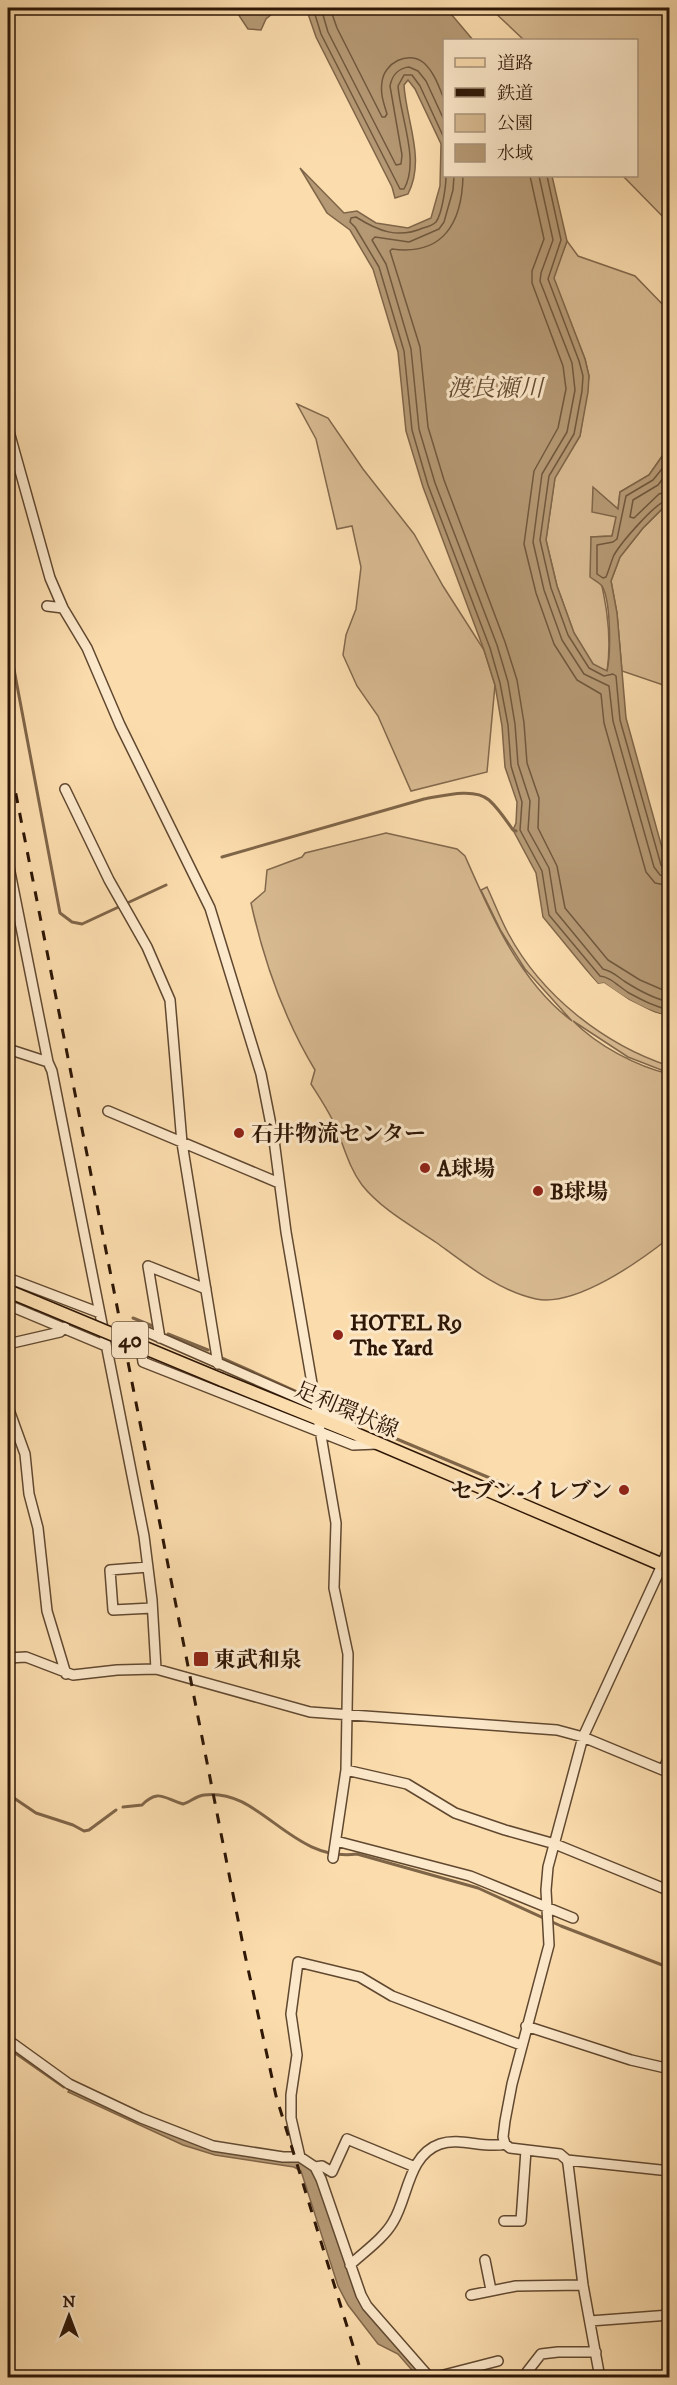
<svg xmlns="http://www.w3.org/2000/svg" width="677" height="2385" viewBox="0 0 677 2385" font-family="'IM FELL DW Pica','Noto Serif JP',serif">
  <rect width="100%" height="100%" fill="#fbdcad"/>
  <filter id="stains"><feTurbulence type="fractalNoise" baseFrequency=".00333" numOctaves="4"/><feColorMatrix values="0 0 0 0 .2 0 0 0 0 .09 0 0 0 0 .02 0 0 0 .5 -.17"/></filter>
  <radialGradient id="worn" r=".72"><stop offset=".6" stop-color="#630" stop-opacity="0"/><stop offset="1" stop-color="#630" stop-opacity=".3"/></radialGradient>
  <path fill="#d8ba91" stroke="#82684c" stroke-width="1.5" d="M490,8H669V223L623,176H636V40H524Z
    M567,241L578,256L635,276L669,311V453L663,455L649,475L620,492L618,509L593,488L617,517L612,536L591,537C601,583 614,624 607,672L593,664L574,633L557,586L546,540L555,477L580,436L589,376L585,359L553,278Z
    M297,404L328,418L363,469L414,534L443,586L484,650L495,685L487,772L411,791L378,716L357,686L343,655L346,635L356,609L361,567L352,526L337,529L316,439Z
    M669,502V687L622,671L617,613L611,581L620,557L643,528Z
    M386,833L457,849L465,856C491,915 519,981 572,1021L525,969L501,931L481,890L487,887C494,902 500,918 508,933C541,995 603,1044 669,1066V1073L628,1057L573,1021C598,1046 636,1066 669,1074V1238C640,1261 576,1307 536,1299C499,1291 467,1265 437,1243C412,1226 381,1209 362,1185C347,1165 343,1141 332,1119C326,1107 318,1095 311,1084L315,1070C283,1017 264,962 251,903L265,891L267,870L302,857L305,853Z"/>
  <path fill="#b59974" stroke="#7f6548" stroke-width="1.5" d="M234,8H279L266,19L261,30L248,29Z
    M306,8H446L473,40H444V176H552L567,241L554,278L585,359L589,376L588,392L580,436L555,478L546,540L557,586L574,633L593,664L607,671C611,654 611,601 602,586C599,582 594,580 590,577L591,537L612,536L616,517L592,512L593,487L618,509L620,492L649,475L663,455L669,453V502L643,528L620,557L611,581L617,613L626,718L669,873V1016C645,1011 624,998 604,983L598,984L543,917L536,873L513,830L516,823L517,802L505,767L502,726L495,685L484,650L423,487L406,431L398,352L373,269L350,230L327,213L300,168L344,213L357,211L376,223L408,228L431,218L440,186L441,144L415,89L408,80L404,85C406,121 426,159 408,194L395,198L392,187L316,37Z
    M71,2087L184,2138L293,2158L313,2169L359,2296L428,2377H418L398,2354L378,2344L348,2305L338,2286L301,2171L294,2167L215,2155L183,2145L68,2092Z"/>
  <path fill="#fbdcad" d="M558,940L598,984L604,983L629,1000L655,1013L669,1016L670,1019L653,1016L627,1002L604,986L597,987Z"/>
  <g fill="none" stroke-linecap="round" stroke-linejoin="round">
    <path stroke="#71583d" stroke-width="1.5" d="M313,8L321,34L400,189H404C420,161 400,116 398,86L404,75H412L420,86L444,138
      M321,8L328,32L396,165L401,164L402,155L390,86C392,75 399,68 409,67L418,71L426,81L444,120
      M330,8L337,28L382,117H385L387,114C384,104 380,94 382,82C384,63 408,50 424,63C434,72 439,87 444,99
      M446,176C446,186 442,214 436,222C433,225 427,227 423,228C398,239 378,231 356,217L351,218L350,222L355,227L379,267L404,351L412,430L428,485L490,648L500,683L508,725L511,766L522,802L520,830L542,871L549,915L600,976C611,977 619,987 629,993C642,1000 655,1007 670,1010
      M454,176L453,190L444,222L439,229L409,242L375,237L372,240L386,264L411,349L419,429L435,483L497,645L508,682L515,724L518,764L530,801L528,830L549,868L556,912L603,969C612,971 617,976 624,981C638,990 654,999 670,1002
      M463,176C462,222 444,256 392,249L390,251L420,347L428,427L444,480L505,642L517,680L524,723L527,763L539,798L538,828L557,866L565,908L608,960L640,980L670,993
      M530,176L544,239L532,271V283L563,366L566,389L558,428L534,471L524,544L536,593L554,644L577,680L601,694L604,723L646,872L655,883L670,886
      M539,176L553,240L541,273L540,281L572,363L575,390L567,432L542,474L533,542L544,590L562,640L584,674L609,686L613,721L654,867L660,875L670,877
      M547,176L561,240L548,279L579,361L583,376L582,391L574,434L549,476L540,540L551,588L568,635L589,668L604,676L613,674L616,676L620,720L661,865L664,869L670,870
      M670,459L653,480L626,496L617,539L613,542L597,545V574L603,578L606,577C609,570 611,562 614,555C621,543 657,500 670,499
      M670,469L658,485L633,500L630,517L634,518L659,494L670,491"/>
    <path stroke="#7f6548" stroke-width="3" d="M8,654L9,656
      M8,664H13L60,913L72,922L82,924L166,885
      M222,857L424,799C442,796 474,787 489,800C498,808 506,820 513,830L516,831
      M133,1318L155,1327
      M168,1334L208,1350
      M220,1357L302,1394
      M338,1409L368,1423L380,1432L509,1486
      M8,1794L36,1813L73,1825L84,1831L89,1830L116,1810
      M123,1807L142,1805C158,1788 165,1799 183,1804C190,1802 196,1796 204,1795C260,1787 291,1863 357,1854L478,1888L561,1926L670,1968
      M11,2050L64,2087"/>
    <g stroke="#604830" stroke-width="12">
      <path id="minor" d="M8,428L50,578L63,608L87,648L120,725L210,908L261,1074L274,1140L286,1232L336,1523L334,1588L348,1654L346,1770L333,1858
        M47,606L63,608
        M65,789L109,880L147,947L170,1000L182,1143L218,1364
        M8,862L48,1062L52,1071L144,1536L152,1600L156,1669
        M8,1049L48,1062
        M108,1111L279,1183
        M148,1266L160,1338
        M148,1266L206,1289
        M8,1278L100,1313
        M8,1305L106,1346
        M8,1344L60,1332L65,1327
        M8,1407L25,1454L29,1494L38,1528L47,1611L66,1674
        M356,1434L349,1423L314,1405L138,1328L143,1362L353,1445L377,1444
        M148,1567L110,1570L113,1610L152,1608
        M8,1658L26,1657L73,1675L117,1670L156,1669L310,1712L557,1730L583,1737L670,1773
        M346,1770L407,1784L455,1813L505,1830L555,1844L670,1891
        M663,1770L670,1755
        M336,1841L470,1876L573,1918
        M526,2026L631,2060L670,2069
        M8,2040L69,2084L141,2118L213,2146L283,2157H300L315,2167L321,2179L361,2295L367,2306L430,2378
        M505,2144L503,2137L505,2121L512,2084L549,1945L546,1890L548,1867L583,1737L658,1574L670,1545
        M300,2157L291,2118V2095L297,2055L291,2014L298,1962L360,1977L392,1996L521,2045
        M567,2160L670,2171
        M315,2167L322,2166L332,2172L347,2139L415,2167
        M504,2221H521L526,2150
        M485,2260L491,2290
        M350,2265C364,2252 384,2238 393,2222C408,2198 408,2155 440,2144C460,2137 484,2149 505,2144L510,2148L560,2154L567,2160L568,2164L583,2285L600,2378
        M471,2295L516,2286L583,2285
        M590,2321L670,2315
        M318,2378L334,2376
        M432,2378L498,2361
        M526,2378L527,2372L541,2354L558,2352H596"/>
    </g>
    <g stroke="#2d1606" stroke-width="15">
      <path id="major" d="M8,1291L37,1303
        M222,1380L356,1434L670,1568"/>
    </g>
    <use href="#minor" stroke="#fce8ca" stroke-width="9"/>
    <use href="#major" stroke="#fbdcad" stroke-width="12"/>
    <path stroke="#2d1606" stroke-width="3" stroke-dasharray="10 10" stroke-linecap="butt" d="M8,754L245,1955L276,2096L363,2378"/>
    <g stroke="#2d1606" stroke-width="15" stroke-linecap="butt">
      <path id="major-bridge" d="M37,1303L222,1380"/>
    </g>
    <use href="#major-bridge" stroke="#fbdcad" stroke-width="12"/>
  </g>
  <g fill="#8f2418" stroke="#fce8ca" stroke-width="2">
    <circle cx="239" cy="1133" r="6"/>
    <circle cx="425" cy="1168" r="6"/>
    <circle cx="538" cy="1191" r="6"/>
    <circle cx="338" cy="1335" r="6"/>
    <circle cx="624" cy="1490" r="6"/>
    <rect x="193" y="1651" width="16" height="16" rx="3"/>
  </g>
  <g text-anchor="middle" stroke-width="6" stroke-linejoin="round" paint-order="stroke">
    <rect fill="#fce8ca" stroke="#6b5541" stroke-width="1.5" x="112" y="1322" width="36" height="36" rx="4.5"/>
    <g font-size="21" font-weight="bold" fill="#2d1606">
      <text x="130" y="1347">40</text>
    </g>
    <g font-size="22" font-weight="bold" fill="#2d1606" stroke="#fce8ca" text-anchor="start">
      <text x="251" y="1141">石井物流センター</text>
      <text x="437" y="1176">A球場</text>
      <text x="550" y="1199">B球場</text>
      <text x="350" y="1330">HOTEL R9<tspan x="350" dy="25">The Yard</tspan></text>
      <text x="612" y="1498" text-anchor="end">セブン-イレブン</text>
      <text x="214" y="1667">東武和泉</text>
    </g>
    <g font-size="22" fill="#2d1606" stroke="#fce8ca">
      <text transform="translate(347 1409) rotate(23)" y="8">足利環状線</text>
    </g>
    <g font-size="24" font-style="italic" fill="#634a32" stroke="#fce8ca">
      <text x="495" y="396">渡良瀬川</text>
    </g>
  </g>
  <rect width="677" height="2385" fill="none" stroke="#fbdcad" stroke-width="30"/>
  <rect x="9" y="9" width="659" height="2367" fill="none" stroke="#2d1606" stroke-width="3"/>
  <rect x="15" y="15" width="647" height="2355" fill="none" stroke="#2d1606" stroke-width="1.5"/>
  <rect x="443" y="39" width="195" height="138" fill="#fce8ca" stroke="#a9947c" stroke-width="1.5"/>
  <rect x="455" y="58" width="30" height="9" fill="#fbdcad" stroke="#a9947c" stroke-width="1.5"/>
  <text x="497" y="69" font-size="18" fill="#2d1606">道路</text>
  <rect x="455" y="88" width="30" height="9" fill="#2d1606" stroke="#a9947c" stroke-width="1.5"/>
  <text x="497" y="99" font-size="18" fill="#2d1606">鉄道</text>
  <rect x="455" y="114" width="30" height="18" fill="#d8ba91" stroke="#a9947c" stroke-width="1.5"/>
  <text x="497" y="129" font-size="18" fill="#2d1606">公園</text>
  <rect x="455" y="144" width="30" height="18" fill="#b59974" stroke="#a9947c" stroke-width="1.5"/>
  <text x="497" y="159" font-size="18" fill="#2d1606">水域</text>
  <g transform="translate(69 2316)" stroke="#fce8ca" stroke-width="4.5" paint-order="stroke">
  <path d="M0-4.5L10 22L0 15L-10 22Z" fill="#2d1606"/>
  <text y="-9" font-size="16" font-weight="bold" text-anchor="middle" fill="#2d1606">N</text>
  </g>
  <rect width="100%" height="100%" filter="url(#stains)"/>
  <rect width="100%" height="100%" fill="url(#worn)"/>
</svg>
